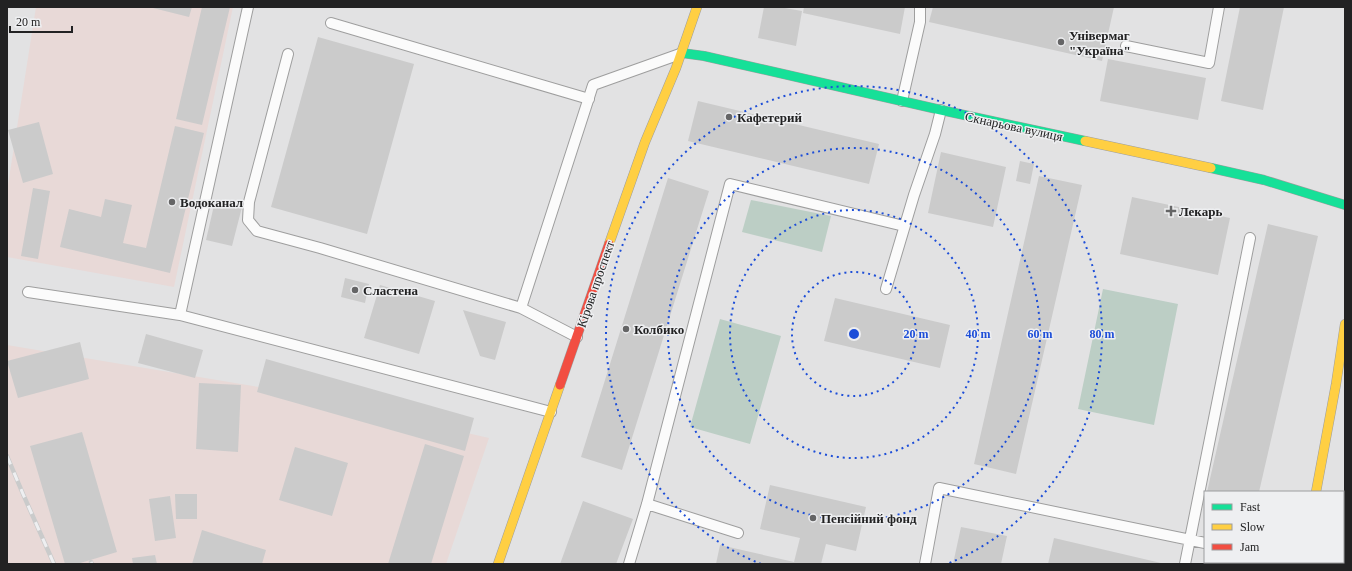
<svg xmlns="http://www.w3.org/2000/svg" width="1352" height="571" viewBox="0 0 1352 571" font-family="Georgia,serif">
  <rect width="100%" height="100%" fill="#e2e2e3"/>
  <path fill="#e8d9d7" d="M36,7H233L174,287L7,257V191Z
    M7,345L283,391L489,438L446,564H7Z"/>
  <path fill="#bccec5" d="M751,200L831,216L822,252L742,232Z
    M1103,289L1178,304L1154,425L1078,409Z
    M720,319L781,336L750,444L690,427Z
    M1345,500V564H1332V562H1343V510Z"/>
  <path fill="#cbcbcb" d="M149,7H192L189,17Z
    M202,7H230L202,125L176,119Z
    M764,7H779L802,11L796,46L758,38Z
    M804,7H905L900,34L803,13Z
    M933,7H1114L1102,61L929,22Z
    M1240,7H1284L1263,110L1221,101Z
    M318,37L414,64L367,234L271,207Z
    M1108,59L1206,78L1198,120L1100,101Z
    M698,101L879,144L869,184L688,141Z
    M39,122L53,174L23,183L8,130Z
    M175,126L204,133L170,273L60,247L69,209L101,217L105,199L132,205L123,243L146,248Z
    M941,152L1006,167L993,227L928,213Z
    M1020,161L1034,164L1030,184L1016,181Z
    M1039,176L1082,185L1016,474L974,464Z
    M668,178L709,191L622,470L581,457Z
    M33,188L50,191L38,259L21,256Z
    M1132,197L1230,218L1218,275L1120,254Z
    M215,201L242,207L232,246L206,240Z
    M1268,224L1318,236L1259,492H1207Z
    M345,278L369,284L365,303L341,297Z
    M380,285L435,301L419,354L364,338Z
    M835,298L950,325L940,368L824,341Z
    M463,310L506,322L495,360L480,356Z
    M146,334L203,350L195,378L138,363Z
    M80,342L89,379L18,398L7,361Z
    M266,359L474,418L465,451L257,392Z
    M199,383L241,385L238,452L196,449Z
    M82,432L117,552L77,564H65L30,446Z
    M425,444L464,456L431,564H388Z
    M295,447L348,463L332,516L279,500Z
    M770,485L866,507L856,551L826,544L821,564H716L720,545L794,562L800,538L760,529Z
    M175,494H197V519H176Z
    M170,496L176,538L155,541L149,499Z
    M583,501L633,519L616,564H560Z
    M961,527L1007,536L1001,564H953Z
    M202,530L266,550L262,564H192Z
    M1054,538L1161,563V564H1048Z
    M155,555L157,564H133L132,558Z"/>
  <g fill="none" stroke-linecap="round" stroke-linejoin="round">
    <g stroke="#9e9e9e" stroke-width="12">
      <path id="lane" d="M331,23L589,99
        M1126,46L1209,63L1219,7
        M288,54L249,202L248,220L257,231L320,248L521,308
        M902,101L920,22V7
        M886,289L914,195L935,134L941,110
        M28,292L180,315L551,412
        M180,315L248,7
        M577,337L521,308L593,85L680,54
        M647,504L738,533
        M629,564L647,504L730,184L904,226
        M925,564L939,488L1205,543
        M1185,564L1250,238"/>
    </g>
    <g stroke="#9e9e9e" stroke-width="22">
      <path id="street" d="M1302,564V562"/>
    </g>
    <g stroke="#9e9e9e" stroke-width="10">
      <path id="fast" d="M682,53L704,56L941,110L1085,141
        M1211,168L1264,180L1345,205"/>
    </g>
    <g stroke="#9e9e9e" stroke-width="10">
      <path id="slow" d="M1085,141L1211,168
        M609,244L645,142L676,68L697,7
        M1316,492L1336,384L1345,324
        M498,564L560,385"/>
    </g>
    <g stroke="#9e9e9e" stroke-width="10">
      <path id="jam" d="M560,385L609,244"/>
    </g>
    <use href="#lane" stroke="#fbfbfb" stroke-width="10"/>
    <use href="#street" stroke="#fbfbfb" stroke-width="20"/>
    <use href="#fast" stroke="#16e098" stroke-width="9"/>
    <use href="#slow" stroke="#ffcf43" stroke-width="9"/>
    <use href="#jam" stroke="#f24e42" stroke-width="9"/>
    <g stroke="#cacbcb" stroke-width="4.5">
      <path id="rail" d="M7,456L23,494L54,564
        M91,562L92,564"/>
    </g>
    <use href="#rail" stroke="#eeeff1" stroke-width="3" stroke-dasharray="9" stroke-linecap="butt"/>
  </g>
  <g fill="none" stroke="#1d4ed8" stroke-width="2" stroke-dasharray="2 4">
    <circle cx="854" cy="334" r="62"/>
    <circle cx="854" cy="334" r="124"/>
    <circle cx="854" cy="334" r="186"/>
    <path d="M761 564A248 248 0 1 1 947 564"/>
  </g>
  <g fill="#656566" stroke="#eeeff1" stroke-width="1.5">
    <circle cx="1061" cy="42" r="4"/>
    <circle cx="729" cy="117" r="4"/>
    <circle cx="172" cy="202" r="4"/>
    <path d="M1169 205h4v4h4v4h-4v4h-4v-4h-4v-4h4z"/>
    <circle cx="355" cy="290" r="4"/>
    <circle cx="626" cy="329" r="4"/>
    <circle cx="813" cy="518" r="4"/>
  </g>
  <g text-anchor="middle" stroke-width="3" stroke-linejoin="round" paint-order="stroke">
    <g font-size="13" font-weight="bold" fill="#222223" stroke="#eeeff1" text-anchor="start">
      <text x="1069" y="40">Універмаг<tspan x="1069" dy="15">"Україна"</tspan></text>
      <text x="737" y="122">Кафетерий</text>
      <text x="180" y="207">Водоканал</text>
      <text x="1179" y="216">Лекарь</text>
      <text x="363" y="295">Сластена</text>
      <text x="634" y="334">Колбико</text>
      <text x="821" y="523">Пенсійний фонд</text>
    </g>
    <g font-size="13" fill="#222223" stroke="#eeeff1">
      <text transform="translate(1014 126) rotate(12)" y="5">Скнарьова вулиця</text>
      <text transform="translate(595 284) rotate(-71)" y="5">Кірова проспект</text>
    </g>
  </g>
  <circle cx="854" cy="334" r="6" fill="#1d4ed8" stroke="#eeeff1" stroke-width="2"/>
  <g font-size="12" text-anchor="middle" font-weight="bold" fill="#1d4ed8" stroke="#eeeff1" stroke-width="3" stroke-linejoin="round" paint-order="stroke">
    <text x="916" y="338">20 m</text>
    <text x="978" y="338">40 m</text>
    <text x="1040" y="338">60 m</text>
    <text x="1102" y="338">80 m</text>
  </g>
  <rect width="1352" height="571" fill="none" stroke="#222223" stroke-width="16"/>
  <rect x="1204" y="491" width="140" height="72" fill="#eeeff1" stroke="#9c9d9f"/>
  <rect x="1212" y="504" width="20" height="6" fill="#16e098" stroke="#9c9d9f"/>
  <text x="1240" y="511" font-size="12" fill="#222223">Fast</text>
  <rect x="1212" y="524" width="20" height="6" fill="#ffcf43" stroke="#9c9d9f"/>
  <text x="1240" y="531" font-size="12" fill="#222223">Slow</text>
  <rect x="1212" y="544" width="20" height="6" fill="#f24e42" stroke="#9c9d9f"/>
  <text x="1240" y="551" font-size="12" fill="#222223">Jam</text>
  <path d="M10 26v6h62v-6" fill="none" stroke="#222223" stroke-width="2"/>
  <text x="16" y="26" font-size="12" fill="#222223" stroke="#eeeff1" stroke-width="3" paint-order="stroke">20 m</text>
</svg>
